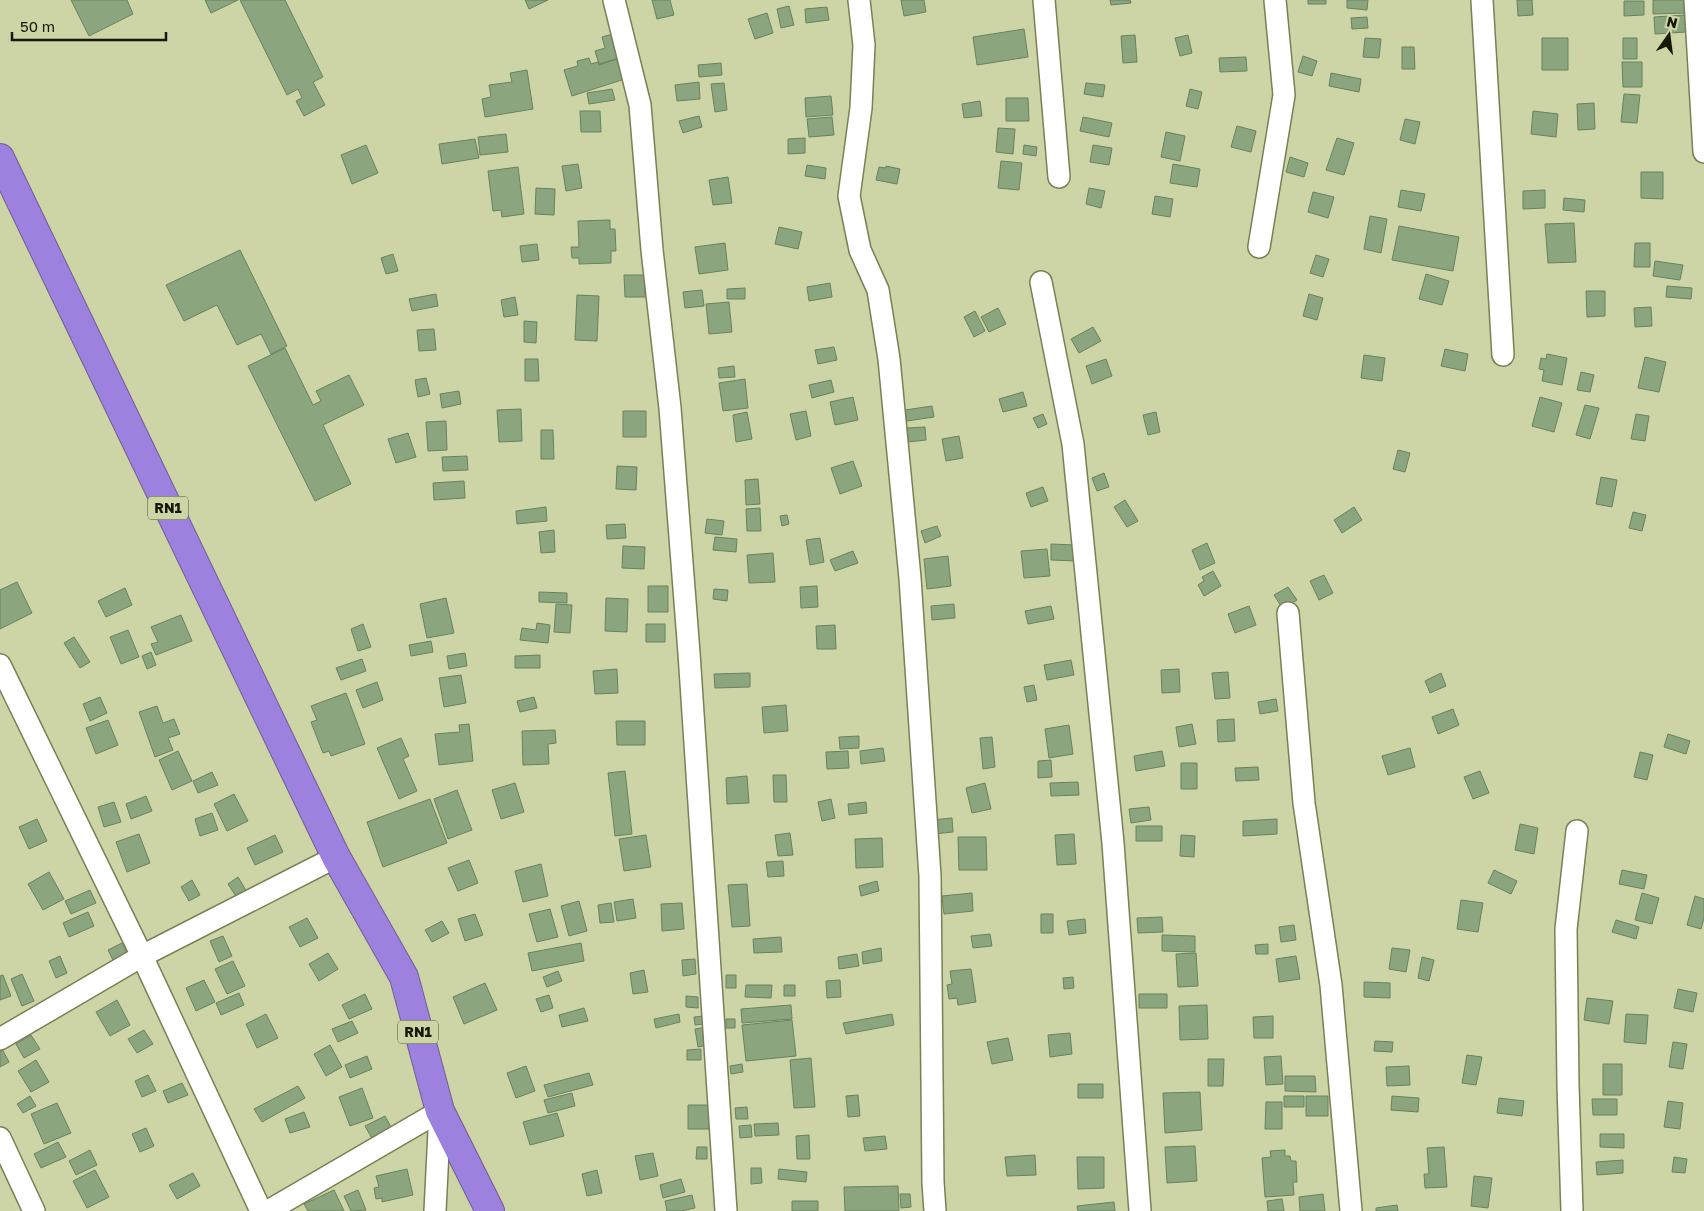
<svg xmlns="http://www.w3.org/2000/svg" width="1704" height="1211" viewBox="0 0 1704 1211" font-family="'Golos Text',sans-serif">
  <rect width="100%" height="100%" fill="#cdd5a6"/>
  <path fill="#8ba67f" stroke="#68825c" d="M71,0H127L133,14L89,36Z
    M205,0H238L211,13Z
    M240,0H285L323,77L313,82L325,105L304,116L296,101L302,98L298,89L287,95Z
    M525,0H548L529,9Z
    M652,0H670L674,15L657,19Z
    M901,0H924L926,12L904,16Z
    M1110,0H1130L1131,3L1111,5Z
    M1308,0H1326V4H1308Z
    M1347,0H1368L1367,10L1347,8Z
    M1517,0H1532L1533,15L1518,16Z
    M1653,0H1687V13L1653,14Z
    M1624,1H1644V15L1624,16Z
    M789,6L794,25L781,28L777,9Z
    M827,7L829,20L806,23L805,9Z
    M767,13L773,33L755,39L748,19Z
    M1685,15L1686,32L1655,34L1654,17Z
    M1367,17L1368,28L1352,29L1351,18Z
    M1024,29L1028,57L977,65L973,37Z
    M620,32L627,56L599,64L595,51L605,48L602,37Z
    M1135,35L1137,62L1123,63L1121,36Z
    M1188,35L1192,53L1180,56L1175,38Z
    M1365,38L1381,39L1379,58L1363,57Z
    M1542,38H1568V70H1542Z
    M1623,38H1637V59H1623Z
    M1402,47H1414L1415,69H1402Z
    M625,56L631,77L572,96L564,70L578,66L577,61L589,58L591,64L598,62L599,65Z
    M1303,56L1317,61L1312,76L1298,72Z
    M1246,57L1247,71L1220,72L1219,58Z
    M1622,62H1642V87H1623Z
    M721,63L722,75L699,77L698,65Z
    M527,70L533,109L485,117L482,99L491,97L489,85L512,82L510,73Z
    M1331,73L1361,79L1359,92L1329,86Z
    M699,82L700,99L677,101L675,85Z
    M724,83L727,110L715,112L711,84Z
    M1086,83L1105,85L1103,97L1084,94Z
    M612,89L615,100L589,104L587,93Z
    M1190,89L1202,92L1198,109L1186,106Z
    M1624,94L1640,95L1637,123L1621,122Z
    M831,96L833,115L806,117L805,98Z
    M1006,98H1028L1029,121H1006Z
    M980,101L982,116L964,118L962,104Z
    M1594,103L1595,129L1578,130L1577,104Z
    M580,111H600L601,132H581Z
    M1533,111L1558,114L1556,137L1531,134Z
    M699,116L702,127L683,133L679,121Z
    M832,117L834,135L809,137L807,119Z
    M1083,117L1112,123L1109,137L1080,131Z
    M1405,119L1420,122L1415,144L1400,140Z
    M1237,126L1256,131L1251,152L1231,147Z
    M998,128L1015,129L1013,154L996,152Z
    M1166,132L1185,136L1180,161L1161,157Z
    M506,134L508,152L480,155L478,137Z
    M805,138V153L788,154V139Z
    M1337,138L1354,143L1344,175L1326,170Z
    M475,139L479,158L442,164L439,144Z
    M366,145L378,173L352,184L341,155Z
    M1024,145L1037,147L1036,156L1023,154Z
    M1093,145L1112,148L1109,165L1090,162Z
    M1290,157L1308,163L1304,177L1286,172Z
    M1001,161L1022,163L1019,190L998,188Z
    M578,164L582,188L566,191L562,166Z
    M1173,164L1200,169L1197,187L1170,183Z
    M807,165L826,168L825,179L805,176Z
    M886,166L900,169L897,184L876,180L879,167L886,168Z
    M518,167L524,214L502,217L501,210L493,211L488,171Z
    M1641,172H1663V199L1641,198Z
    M728,177L732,203L713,205L709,180Z
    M536,188L555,189L554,215L535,214Z
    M1089,188L1105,191L1101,208L1086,204Z
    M1401,190L1425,194L1421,211L1398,207Z
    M1545,190V208L1523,209V191Z
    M1313,192L1334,197L1328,218L1308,212Z
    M1155,196L1173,199L1170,217L1152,214Z
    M1564,198L1585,200L1584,212L1563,210Z
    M1370,216L1387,219L1381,253L1364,249Z
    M610,220V229H615L616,251H611V263L579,264V258H572L571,247H579L578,221Z
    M1574,223L1576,262L1548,263L1545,224Z
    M1399,226L1459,237L1453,271L1392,260Z
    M779,227L802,232L798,249L775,244Z
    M725,243L728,270L699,274L695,247Z
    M1635,243H1650V267H1634Z
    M537,244L539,260L522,262L520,246Z
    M240,250L287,346L271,354L261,334L237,345L217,305L184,321L166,285Z
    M393,254L398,271L386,274L381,258Z
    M1316,255L1329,259L1323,277L1310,273Z
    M1655,261L1683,265L1680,280L1653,276Z
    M1426,274L1449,281L1442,305L1419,299Z
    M624,275H645V297H625Z
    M830,283L832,297L809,301L807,287Z
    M1667,286L1692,288L1691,299L1666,297Z
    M745,288V299H727V289Z
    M702,290L704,306L685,308L683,292Z
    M1586,291H1605V316L1587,317Z
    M436,294L438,306L412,311L409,299Z
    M1309,294L1323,298L1317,320L1303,316Z
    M577,295L599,296L597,341L575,340Z
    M515,297L518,315L504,317L501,300Z
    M729,302L732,332L709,334L706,304Z
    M1651,307L1652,326L1635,327L1634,308Z
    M998,308L1006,324L989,332L981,317Z
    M975,311L985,331L974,337L964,317Z
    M524,321L537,322L536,343L524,342Z
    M1093,327L1101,341L1079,353L1071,339Z
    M434,329L436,350L419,351L417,330Z
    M834,347L837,360L818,364L815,350Z
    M285,348L313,405L321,401L316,391L349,375L364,405L323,425L351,484L315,501L248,366Z
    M1445,349L1468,354L1465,371L1441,366Z
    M1547,354L1567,358L1562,385L1542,381L1544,370L1539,369L1541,358L1546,359Z
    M1364,355L1385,358L1382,381L1361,378Z
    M1645,357L1666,362L1659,392L1638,388Z
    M525,359H538L539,381H525Z
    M1106,359L1112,376L1092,384L1086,366Z
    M734,366L735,377L719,378L718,368Z
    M1581,372L1594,375L1590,392L1577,390Z
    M426,378L430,394L418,397L415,380Z
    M745,379L748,408L723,411L719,383Z
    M831,380L834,392L812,398L809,385Z
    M459,391L461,404L442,408L440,394Z
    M1023,392L1027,406L1003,412L999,399Z
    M853,397L858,420L835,425L830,402Z
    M1540,397L1562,403L1554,432L1532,426Z
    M1585,405L1599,408L1590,439L1576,435Z
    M932,406L934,417L907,421L905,410Z
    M521,409L522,441L499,442L497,410Z
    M623,411H646V437H623Z
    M806,411L811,436L796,440L790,414Z
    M747,412L752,439L736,442L733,415Z
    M1156,412L1160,432L1148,435L1143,415Z
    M1043,414L1047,424L1038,428L1033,418Z
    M1636,414L1649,416L1645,441L1631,439Z
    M446,421L447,450L428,451L426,422Z
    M925,427L926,440L908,442L907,428Z
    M541,430H553L554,459H541Z
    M408,433L416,457L396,463L388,439Z
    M959,436L963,458L946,461L942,439Z
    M1398,450L1410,453L1405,472L1393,469Z
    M467,456L468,470L443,471L442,457Z
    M853,461L862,486L840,494L831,468Z
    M617,466L637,467L636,490L616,489Z
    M1104,473L1109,487L1097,491L1092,478Z
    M1601,477L1617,480L1612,507L1596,504Z
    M758,479L760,504L746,505L745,480Z
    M464,481L465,498L434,500L433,483Z
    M1043,487L1048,501L1031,507L1026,493Z
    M1125,500L1138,521L1127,527L1114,507Z
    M546,507L547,521L517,524L516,511Z
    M1354,507L1362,520L1342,533L1334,520Z
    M760,508L761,531H747L746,509Z
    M1633,512L1646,515L1642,531L1629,528Z
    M787,515L789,524L782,526L780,516Z
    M707,519L724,521L722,535L705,533Z
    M625,524L626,538L607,539L606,525Z
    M937,526L941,536L925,543L921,531Z
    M554,530L555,552L541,553L539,532Z
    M715,537L737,539L736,552L713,550Z
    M820,538L824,562L810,565L806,540Z
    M1207,543L1215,563L1200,570L1192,550Z
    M1051,544L1076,545V561L1051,560Z
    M623,546L645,547L644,569L622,568Z
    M1047,549L1050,576L1024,578L1021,551Z
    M853,551L858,563L835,571L830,560Z
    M773,553L775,582L749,583L747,555Z
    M948,556L951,586L927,589L924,559Z
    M1213,571L1221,586L1204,596L1198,585L1204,581L1202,577Z
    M1324,575L1333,593L1319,600L1310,581Z
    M17,582L32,613L0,629V590Z
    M648,586H668V612H648Z
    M817,586L818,607L801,608L800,587Z
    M1288,587L1297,600L1283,609L1274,595Z
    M125,588L132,605L106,617L98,601Z
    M714,589L728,590L727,601L713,599Z
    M539,592L567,593V603L539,602Z
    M446,598L454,633L427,638L420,604Z
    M606,598L628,599L627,632L605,631Z
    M556,604L572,605L570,633L554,632Z
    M954,604L955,618L932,620L931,606Z
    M1051,606L1054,619L1028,624L1025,611Z
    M1249,606L1256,625L1235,633L1228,614Z
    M181,615L192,641L156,655L151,644L158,642L151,627Z
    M537,623L550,625L548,643L520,640L522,628L536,630Z
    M363,624L371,647L358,651L351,629Z
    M646,624H665V642H646Z
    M835,625L836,649H817L816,626Z
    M128,630L139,657L121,664L110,637Z
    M74,637L90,662L80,668L64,643Z
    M431,641L433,652L411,656L409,645Z
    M151,652L156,665L147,669L142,656Z
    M465,653L467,666L449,669L447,656Z
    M540,655V668H515V656Z
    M362,659L366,671L341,680L336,668Z
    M1071,660L1074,675L1047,680L1044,665Z
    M617,669L618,693L595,694L593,671Z
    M1179,669L1180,692L1162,693L1161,670Z
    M1228,672L1230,698L1215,699L1212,673Z
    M750,673V687L715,688L714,674Z
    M1441,673L1446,686L1430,693L1425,681Z
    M461,675L466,703L444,707L439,678Z
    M377,682L383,700L363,708L356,690Z
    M1034,685L1037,700L1027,702L1024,687Z
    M346,693L365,744L331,756L329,751L323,753L311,722L317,720L311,706Z
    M100,697L107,713L90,721L83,704Z
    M534,697L537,708L520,712L517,701Z
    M1276,699L1278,711L1260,714L1258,702Z
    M786,705L788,731L764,733L762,707Z
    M157,706L163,723L174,719L180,734L168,738L173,750L155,757L139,712Z
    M1453,709L1459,725L1438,734L1432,717Z
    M1234,719L1235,741L1218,742L1217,720Z
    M108,720L118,745L96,754L86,728Z
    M616,721H645V745H617Z
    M469,724L473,761L439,765L435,734L460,732L459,725Z
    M1192,724L1196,744L1179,747L1176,727Z
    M1069,725L1073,754L1049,758L1045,729Z
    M555,730L556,743L548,744L549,764L523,765L522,731Z
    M1668,734L1690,741L1686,754L1664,747Z
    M859,736V748L840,749L839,737Z
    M992,737L995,767L983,769L980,738Z
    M401,738L409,756L403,759L417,791L399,799L377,748Z
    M883,748L885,761L861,764L860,751Z
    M1410,748L1415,767L1388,775L1382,756Z
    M178,751L192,781L172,790L159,760Z
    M848,751L849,768L827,769L826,752Z
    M1162,751L1165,766L1136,771L1134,756Z
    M1640,752L1653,755L1647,780L1634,777Z
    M1051,760L1052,777L1038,778V761Z
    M1181,763H1197V789H1181Z
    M1258,767L1259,780L1236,781L1235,768Z
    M625,771L632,834L615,836L608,773Z
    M1480,771L1489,793L1473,799L1464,777Z
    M212,772L218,785L198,793L193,781Z
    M773,775H786L787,802H774Z
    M747,776L749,803L727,804L726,778Z
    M1078,782L1079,795L1051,796L1050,783Z
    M515,783L524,812L501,819L492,790Z
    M985,783L991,809L972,813L966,788Z
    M457,790L472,830L448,839L434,799Z
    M234,794L248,821L227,831L214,804Z
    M146,796L152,811L131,819L126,804Z
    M430,799L447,843L383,867L367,822Z
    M831,799L835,818L822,821L818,802Z
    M114,802L121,822L104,827L98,807Z
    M866,802L867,813L849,815L848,804Z
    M1149,807L1151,820L1131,823L1129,809Z
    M212,813L218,830L200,836L195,819Z
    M952,818L953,832L934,834L932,820Z
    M37,819L47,841L29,849L19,827Z
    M1277,819V834L1243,836V821Z
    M1520,824L1538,828L1534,854L1515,850Z
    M1136,826H1162V841H1136Z
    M790,833L793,855L778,856L775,835Z
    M139,834L150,863L127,872L116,842Z
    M1074,834L1076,864L1057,865L1055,835Z
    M275,835L283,852L255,865L247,848Z
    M646,835L651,867L624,871L619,839Z
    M1181,835L1195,836L1194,857L1180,856Z
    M958,837H986L987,870H959Z
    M882,838L883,867L856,868L855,839Z
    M469,860L478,883L458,891L448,868Z
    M783,861L784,876L768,877L766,862Z
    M541,864L548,896L523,902L515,871Z
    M1494,870L1517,881L1511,894L1488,883Z
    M1622,870L1647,875L1644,889L1619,884Z
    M49,872L64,899L43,910L28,884Z
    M238,877L247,892L237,898L228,884Z
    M192,880L200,895L189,901L181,887Z
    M877,881L879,891L861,896L859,886Z
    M747,884L750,926L732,927L728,885Z
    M90,890L96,903L71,914L65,901Z
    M972,893L973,911L944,914L942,896Z
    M1642,893L1659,898L1652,924L1635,920Z
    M1695,896L1704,899V918L1701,929L1687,925Z
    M633,899L636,918L617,921L614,902Z
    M1461,900L1483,903L1478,932L1457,929Z
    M579,901L587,931L569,936L561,906Z
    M611,903L614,922L600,923L598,905Z
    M682,903L684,929L662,931L661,904Z
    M550,909L558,937L537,942L529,914Z
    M88,912L94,926L69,937L63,923Z
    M475,914L483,935L465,941L458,919Z
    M1041,914H1053V933H1041Z
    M1162,917L1163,932L1138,933L1137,918Z
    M307,918L318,938L300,947L289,927Z
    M1085,919L1086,933L1069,935L1067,921Z
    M1616,920L1639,927L1636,939L1612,932Z
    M442,921L449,933L432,942L425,930Z
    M1294,925L1296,940L1281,942L1279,927Z
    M990,934L992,946L973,948L971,936Z
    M1162,935L1195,936V952L1162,951Z
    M223,936L232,956L219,962L210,941Z
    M781,937L782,952L754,953L753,939Z
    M122,943L128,955L114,962L108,950Z
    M581,943L584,961L532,971L528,953Z
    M1268,944V954H1256L1255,945Z
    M881,948L882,961L863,964L862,952Z
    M1392,948L1410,950L1406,972L1389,969Z
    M328,953L338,969L319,981L309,964Z
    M1196,953L1198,986L1178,987L1176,954Z
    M857,954L859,966L839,969L838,957Z
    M60,956L67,973L56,978L49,961Z
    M1296,956L1300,979L1279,982L1276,959Z
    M1422,957L1434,960L1429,981L1418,978Z
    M695,959L696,974L683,976L682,960Z
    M233,961L245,986L227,994L215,969Z
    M971,969L976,1002L958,1005L957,998L949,999L947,985L952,984L950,971Z
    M644,970L648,992L633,994L630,973Z
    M558,971L562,981L547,987L543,977Z
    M22,974L34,1001L22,1006L11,979Z
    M3,975L11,996L0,1000V976Z
    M726,975H736V988H726Z
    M1073,977L1074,988L1064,989L1063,978Z
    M204,980L215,1002L196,1011L186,988Z
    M840,980L841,997L827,998L826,981Z
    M1364,982L1390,983V998L1364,997Z
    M485,983L497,1010L464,1024L453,997Z
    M746,985H772L771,998L745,997Z
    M784,985H795V996H784Z
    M1678,989L1697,993L1693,1012L1674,1008Z
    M239,993L244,1005L221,1015L216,1003Z
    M365,994L372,1009L349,1019L342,1005Z
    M1139,994H1167V1008H1139Z
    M549,995L553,1008L541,1012L536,999Z
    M686,996L698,997V1008L686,1007Z
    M1587,998L1613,1001L1609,1024L1584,1020Z
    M117,1000L130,1025L110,1036L96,1012Z
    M791,1005L792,1019L742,1023L741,1009Z
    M1207,1005L1208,1039L1180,1040L1179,1006Z
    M584,1008L588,1021L562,1027L559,1015Z
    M266,1014L278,1038L257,1048L246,1024Z
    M679,1014L680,1022L656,1028L654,1019Z
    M892,1014L894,1025L846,1034L843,1023Z
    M1626,1014L1648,1015L1646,1044L1624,1042Z
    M703,1016L704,1024L695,1025L694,1017Z
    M1273,1016V1038H1254L1253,1017Z
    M726,1019H735V1028H726Z
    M792,1020L796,1056L746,1061L742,1025Z
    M352,1021L358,1033L338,1042L332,1029Z
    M706,1027L709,1045L698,1047L695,1029Z
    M144,1030L153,1044L137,1053L128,1039Z
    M1070,1033L1072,1054L1050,1057L1048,1035Z
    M31,1035L40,1049L24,1058L16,1044Z
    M1008,1038L1013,1060L992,1064L987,1042Z
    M1375,1041L1393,1042L1392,1052L1374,1051Z
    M1673,1042L1687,1044L1683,1069L1669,1067Z
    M330,1045L342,1067L326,1076L314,1054Z
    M2,1049L9,1062L0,1067V1050Z
    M701,1049V1060H687V1050Z
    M1467,1055L1482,1057L1476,1085L1462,1083Z
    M367,1056L372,1069L350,1078L345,1065Z
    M1281,1056L1283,1084L1266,1085L1264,1057Z
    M811,1058L815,1107L794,1108L790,1060Z
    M1208,1059H1224L1223,1086H1208Z
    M36,1060L49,1082L31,1092L18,1071Z
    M742,1064L743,1072L731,1074L730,1066Z
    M1603,1064H1622V1095H1603Z
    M526,1066L535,1091L516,1098L507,1073Z
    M1409,1066L1410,1085L1387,1086L1386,1067Z
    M589,1073L593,1085L548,1097L544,1085Z
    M148,1075L156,1091L142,1097L135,1081Z
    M1285,1076H1315L1316,1092L1285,1091Z
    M182,1083L188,1095L168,1103L163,1091Z
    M1078,1084H1103V1098H1078Z
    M298,1086L305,1098L262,1122L254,1109Z
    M362,1088L373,1118L350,1126L339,1097Z
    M1200,1092L1202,1130L1165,1133L1163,1093Z
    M572,1093L575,1106L548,1113L544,1100Z
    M858,1095L860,1116L848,1117L846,1096Z
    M30,1096L36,1106L23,1113L17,1104Z
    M1284,1096H1304V1107H1284Z
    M1306,1096H1328V1116H1306Z
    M1392,1096L1419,1098L1418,1112L1391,1110Z
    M1499,1098L1524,1101L1522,1116L1497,1113Z
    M1592,1099H1617V1115H1593Z
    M1668,1101L1683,1103L1680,1129L1664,1127Z
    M1266,1102H1282V1129H1265Z
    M57,1103L71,1133L44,1144L31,1114Z
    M688,1105H709V1129H688Z
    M747,1107L748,1119H736L735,1108Z
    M304,1112L310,1127L290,1133L285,1119Z
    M557,1113L564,1136L530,1145L523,1122Z
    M385,1116L393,1131L374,1142L365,1126Z
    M778,1123L779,1135L755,1136L754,1124Z
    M751,1125L752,1137L740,1138L739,1126Z
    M146,1128L154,1146L140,1152L132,1134Z
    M1600,1134H1624V1148L1600,1147Z
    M809,1135L810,1159H797L796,1136Z
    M885,1136L887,1149L865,1151L863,1138Z
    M58,1142L66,1157L41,1168L34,1154Z
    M1195,1146L1197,1181L1167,1183L1165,1147Z
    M697,1147H707V1159H696Z
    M1444,1147L1447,1187L1425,1188L1424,1174H1429L1427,1148Z
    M90,1150L97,1165L76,1175L69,1161Z
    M1285,1150V1156H1290L1291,1161H1296L1297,1182H1293L1294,1195L1265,1197L1262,1158L1271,1157L1270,1151Z
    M653,1153L658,1176L640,1180L635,1156Z
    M1035,1155L1036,1175L1007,1176L1005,1157Z
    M1077,1157H1104V1188L1078,1189Z
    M1674,1157L1687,1159L1685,1173L1672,1172Z
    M1623,1160V1173L1597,1175L1596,1162Z
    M751,1168H761L762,1183L751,1184Z
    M407,1169L413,1195L382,1202V1198L376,1199L374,1188L379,1187L376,1176Z
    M779,1169L807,1172L806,1182L778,1179Z
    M95,1170L109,1197L87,1208L73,1181Z
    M597,1170L602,1193L587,1196L582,1174Z
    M193,1173L200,1186L177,1199L169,1185Z
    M1474,1176L1492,1178L1488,1208L1471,1206Z
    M681,1179L685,1192L663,1198L660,1185Z
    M898,1186L899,1211H845L844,1187Z
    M334,1190L344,1211H308L304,1204Z
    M358,1190L366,1210L351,1211L344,1196Z
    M900,1194H910L911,1207L901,1208Z
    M1323,1194L1325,1211H1300L1299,1197Z
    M692,1195L695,1208L681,1211H667L665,1201Z
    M1282,1199L1284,1211H1268L1267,1201Z
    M792,1201H818V1211H792Z
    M1114,1202L1115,1211H1078L1077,1206Z
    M1397,1205L1398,1211H1376V1208Z"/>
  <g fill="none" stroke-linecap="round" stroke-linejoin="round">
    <g stroke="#798054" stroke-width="24">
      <path id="minor" d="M614,0L640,105L652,250L670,408L689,653L726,1211
        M859,0L864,45L861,108L849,196L860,250L878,290L889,359L910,578L930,876L933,1182L935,1211
        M1044,0L1059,177
        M1482,0L1503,355
        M1695,0L1704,152
        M1259,247L1284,95L1275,0
        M1041,282L1073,444L1113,843L1140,1211
        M1288,613L1304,803L1331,985L1351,1211
        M0,665L142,956L261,1211
        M0,1039L142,956L336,857
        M0,1138L34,1211
        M268,1211L440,1111
        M435,1211L440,1111
        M1572,1211L1568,1085L1566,929L1577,831"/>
    </g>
    <g stroke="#6e5d93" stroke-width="30">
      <path id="highway" d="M0,158L336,857L404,977L440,1111L490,1211"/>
    </g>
    <use href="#minor" stroke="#fff" stroke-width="21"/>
    <use href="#highway" stroke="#9d81de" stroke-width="28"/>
  </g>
  <g text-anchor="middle" stroke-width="4" stroke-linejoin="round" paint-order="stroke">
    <g fill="#cdd5a6" stroke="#4d5137" stroke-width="1">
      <rect x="148" y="496.5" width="40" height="23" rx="4"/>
      <rect x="398" y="1020.5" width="40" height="23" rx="4"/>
    </g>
    <g font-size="14" font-weight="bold" fill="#161907">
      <text x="168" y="513">RN1</text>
      <text x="418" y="1037">RN1</text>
    </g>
  </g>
  <g transform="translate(1669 35) rotate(14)" stroke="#cdd5a6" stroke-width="4" paint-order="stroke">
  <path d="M0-4L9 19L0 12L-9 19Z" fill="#161907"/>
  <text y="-8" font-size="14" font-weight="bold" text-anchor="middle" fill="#161907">N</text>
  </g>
  <path d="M12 32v8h154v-8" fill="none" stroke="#161907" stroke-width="2.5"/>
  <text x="20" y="32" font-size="15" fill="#161907" stroke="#cdd5a6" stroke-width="4" paint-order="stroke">50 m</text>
</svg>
